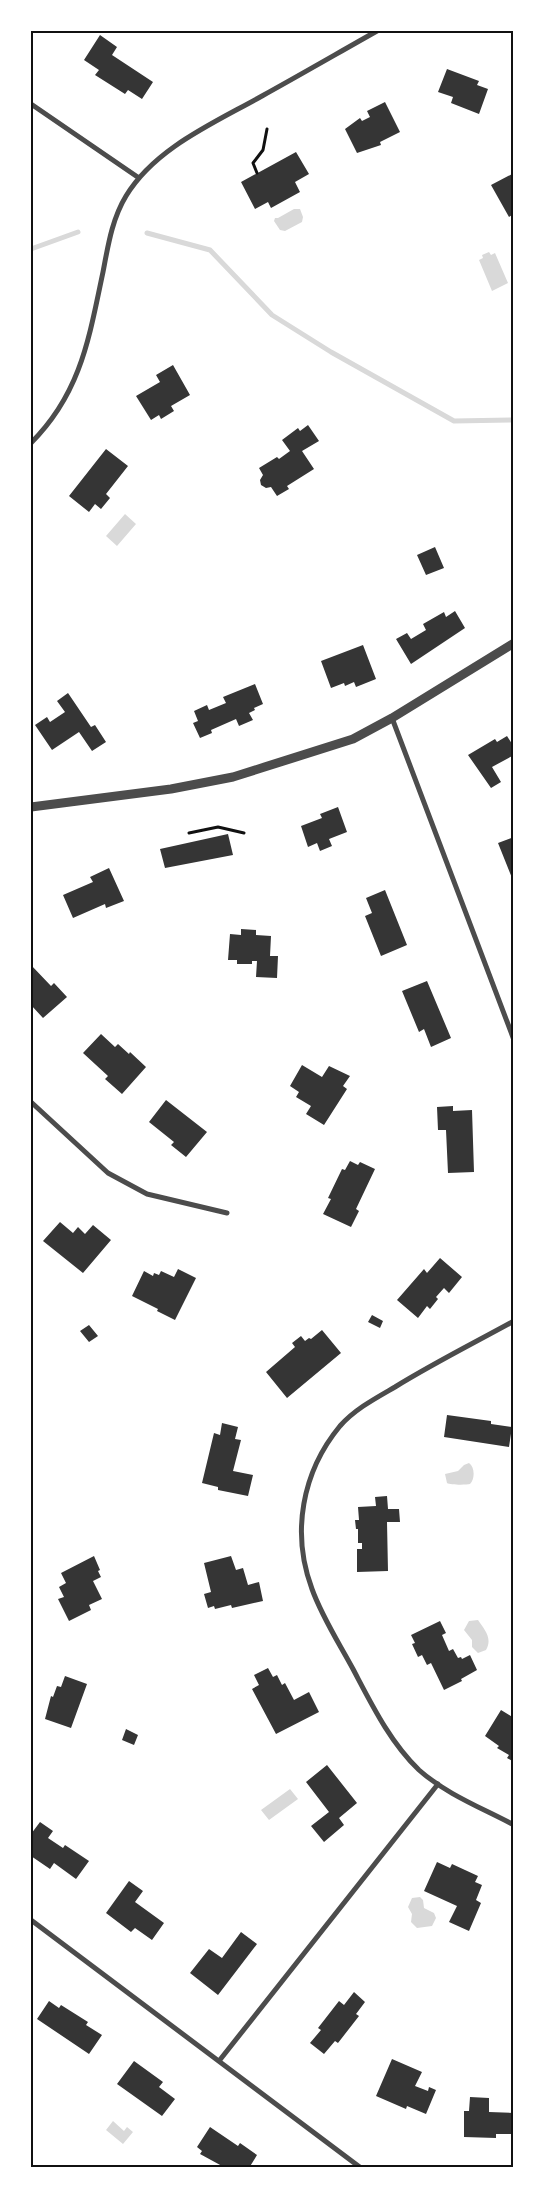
<svg xmlns="http://www.w3.org/2000/svg" width="545" height="2199" viewBox="0 0 545 2199" font-family="'Libre Baskerville',serif">
  <rect width="100%" height="100%" fill="#fff"/>
  <path fill="#d9d9d9" d="M294,209H300L303,217L302,222L285,231L280,230L274,221L275,218H278Z
    M489,252L491,255L495,253L508,283L492,291L479,260L483,258L482,255Z
    M125,514L136,524L117,546L106,536Z
    M469,1463C475,1467 475,1479 470,1484C466,1485 450,1485 447,1483L445,1474L458,1471L464,1465Z
    M478,1620C484,1629 493,1638 486,1650L478,1653L472,1647V1640L464,1630L469,1621Z
    M290,1789L298,1799L269,1820L261,1810Z
    M420,1897L423,1900L424,1908L434,1913L436,1918L432,1926L417,1928L411,1922L412,1914L408,1907L412,1898Z
    M113,2121L124,2131L127,2127L133,2132L123,2144L106,2130Z"/>
  <g fill="none" stroke-linecap="round" stroke-linejoin="round">
    <path stroke="#d9d9d9" stroke-width="5" d="M147,233L210,250L272,315L331,352L454,421L514,420
      M31,249L78,232"/>
  </g>
  <path fill="#353535" d="M100,35L117,47L112,55L153,82L142,99L128,90L125,94L95,75L99,70L84,60Z
    M447,69L479,81L477,85L488,89L479,114L451,103L453,97L438,92Z
    M385,102L400,132L380,142L381,145L357,153L345,129L360,118L362,121L370,117L367,111Z
    M296,152L309,174L295,182L300,192L271,208L268,202L255,209L241,182Z
    M514,173V218L512,215L509,217L491,185Z
    M173,365L190,395L171,406L174,411L161,419L159,415L151,420L136,396L160,382L156,375Z
    M308,425L319,441L302,451L314,469L287,486L289,489L277,496L271,487L266,488L261,485L260,480L263,475L259,468L277,457L279,459L290,451L282,440L298,428L300,431Z
    M106,449L128,466L106,494L110,498L101,509L95,504L89,512L69,496Z
    M435,547L444,568L426,575L417,555Z
    M455,611L465,628L411,664L396,639L407,633L411,639L426,630L423,624L444,612L446,617Z
    M363,645L376,679L356,687L354,682L345,686L344,683L331,688L321,661Z
    M255,684L263,704L254,708L255,710L249,713L253,720L239,726L236,719L211,730L212,733L200,738L193,723L198,721L194,711L207,705L209,710L226,703L223,697Z
    M68,693L91,727L95,725L106,742L92,751L79,732L52,750L35,725L47,717L50,722L65,712L57,701Z
    M507,736L514,747V755L492,767L501,782L491,788L468,755L495,739L497,742Z
    M338,807L347,832L329,839L332,846L320,851L317,843L308,847L301,826L322,818L320,814Z
    M228,834L233,855L165,868L160,849Z
    M514,837V883L498,843Z
    M109,868L124,901L106,908L105,904L73,918L63,895L93,882L90,877Z
    M385,890L407,945L381,956L365,916L372,913L366,898Z
    M241,929L256,930V935L271,936L270,956H278L277,978L256,977L257,961H252V964H237V960H228L230,934L241,935Z
    M31,965L51,986L54,983L67,997L43,1018L31,1005Z
    M427,981L451,1038L431,1047L424,1029L419,1032L402,991Z
    M101,1034L115,1047L118,1044L129,1054L130,1052L146,1067L122,1094L105,1079L108,1076L83,1053Z
    M302,1065L322,1077L329,1066L350,1076L343,1086L347,1089L324,1125L306,1114L311,1106L296,1097L299,1092L290,1086Z
    M166,1100L207,1132L186,1157L171,1145L174,1142L149,1122Z
    M453,1106V1111L472,1110L474,1172L448,1173L446,1130H438L437,1107Z
    M350,1161L358,1165L360,1162L375,1169L356,1209L359,1211L351,1227L323,1214L331,1199L328,1198L342,1169L345,1170Z
    M60,1222L73,1233L78,1227L85,1234L93,1225L111,1240L83,1273L43,1241Z
    M440,1258L462,1277L449,1293L444,1288L436,1297L438,1299L430,1309L427,1306L418,1318L397,1300L424,1269L427,1273Z
    M178,1269L196,1278L175,1320L157,1311L158,1309L132,1296L144,1271L153,1276L154,1273L159,1275L161,1271L174,1277Z
    M372,1315L383,1321L380,1328L368,1322Z
    M89,1325L98,1336L89,1342L80,1331Z
    M322,1330L341,1353L287,1398L266,1372L295,1347L292,1343L301,1336L305,1341L309,1338L311,1339Z
    M447,1415L491,1421V1424L512,1427L509,1447L444,1437Z
    M222,1423L238,1427L235,1439L241,1440L233,1471L253,1475L248,1496L218,1490V1487L202,1483L214,1433L220,1435Z
    M387,1496L388,1509H399L400,1522H387L388,1571L357,1572V1549H362V1543H358V1529H356L355,1520H359L358,1507L376,1506L375,1497Z
    M94,1556L100,1570L98,1571L101,1577L93,1581L102,1599L89,1605L91,1610L69,1621L58,1599L64,1597L59,1587L66,1583L61,1573Z
    M231,1556L236,1570L243,1568L248,1585L259,1582L263,1601L232,1608L231,1605L215,1609L214,1606L208,1608L204,1594L211,1592L204,1563Z
    M440,1621L446,1633L442,1635L449,1651L453,1649L458,1658L461,1657L462,1659L470,1655L477,1670L461,1679L462,1681L444,1690L431,1663L427,1665L422,1655L418,1657L412,1644L415,1643L411,1635Z
    M268,1668L273,1677L277,1675L282,1685L285,1683L294,1700L309,1692L319,1712L276,1734L252,1689L259,1685L254,1675Z
    M65,1676L87,1684L71,1728L45,1719L51,1696L53,1697L57,1686L61,1687Z
    M501,1710L514,1718V1762L507,1758L509,1755L497,1748L499,1746L485,1736Z
    M126,1729L138,1735L134,1745L122,1740Z
    M327,1765L357,1803L339,1818L344,1825L324,1842L311,1826L329,1812L306,1782Z
    M40,1822L53,1831L48,1838L63,1848L65,1845L89,1861L76,1879L54,1863L50,1869L31,1856V1834Z
    M437,1862L450,1868L452,1864L478,1876L475,1882L482,1885L476,1900L481,1903L469,1931L449,1922L457,1906L424,1891Z
    M129,1881L143,1891L135,1902L164,1923L152,1940L135,1928L131,1932L106,1913Z
    M241,1932L257,1944L218,1995L190,1973L209,1949L222,1958Z
    M354,1992L365,2002L356,2014L359,2016L338,2043L335,2041L324,2054L310,2043L321,2030L318,2028L339,2001L344,2005Z
    M49,2001L59,2008L61,2005L88,2022L86,2025L102,2035L89,2054L37,2019Z
    M392,2059L422,2072L415,2086L428,2091L429,2087L436,2090L426,2114L407,2106L406,2109L376,2096Z
    M134,2061L163,2082L159,2087L175,2099L162,2116L117,2084Z
    M470,2097L489,2098V2112L514,2113V2134H496V2138L464,2137V2111H469Z
    M210,2127L238,2146L240,2143L257,2155L249,2168H221L222,2166L200,2154L202,2151L197,2147Z"/>
  <g fill="none" stroke-linecap="round" stroke-linejoin="round">
    <path stroke="#111" stroke-width="3" d="M257,173L253,163L263,150L267,129
      M189,833L218,827L244,833"/>
    <path stroke="#4c4c4c" stroke-width="5" d="M31,104L139,178
      M31,443C81,393 89,338 103,272C108,246 112,219 126,196C155,148 214,123 262,96C300,75 338,53 377,31
      M392,718L514,1040
      M31,1102L108,1173L147,1194L227,1213
      M514,1321C474,1343 434,1363 395,1387C376,1398 355,1409 340,1426C302,1472 291,1533 312,1589C322,1617 339,1643 353,1669C372,1705 390,1742 419,1770C446,1794 482,1808 514,1825
      M31,1920L361,2168
      M219,2061L438,1784"/>
    <path stroke="#4c4c4c" stroke-width="9" d="M31,807L171,789L233,777L353,739L392,718L514,643"/>
  </g>
  <rect width="545" height="2199" fill="none" stroke="#ffffff" stroke-width="65"/>
  <rect x="32" y="32" width="480" height="2134" fill="none" stroke="#111" stroke-width="2"/>
</svg>
